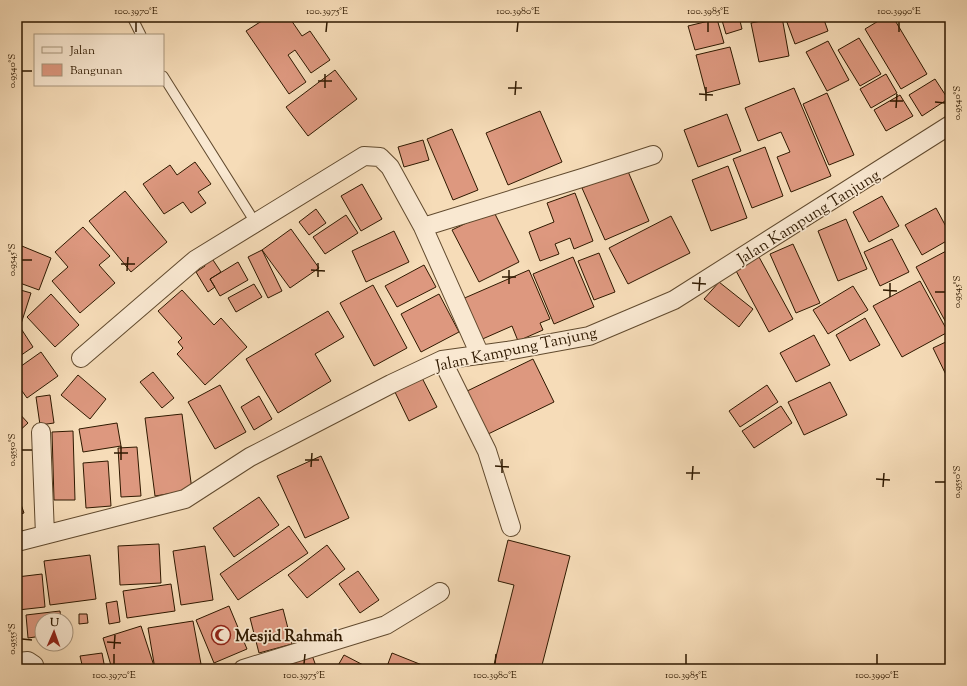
<svg xmlns="http://www.w3.org/2000/svg" width="967" height="686" viewBox="0 0 967 686" font-family="'Sorts Mill Goudy',serif">
  <rect width="100%" height="100%" fill="#f6dcb8"/>
  <filter id="stains"><feTurbulence type="fractalNoise" baseFrequency=".005" numOctaves="4"/><feColorMatrix values="0 0 0 0 .2 0 0 0 0 .09 0 0 0 0 .02 0 0 0 .5 -.17"/></filter>
  <radialGradient id="worn" r=".72"><stop offset=".6" stop-color="#630" stop-opacity="0"/><stop offset="1" stop-color="#630" stop-opacity=".3"/></radialGradient>
  <path fill="#dd987f" stroke="#2f1900" d="M268,17H289L302,36L310,31L330,60L311,73L295,50L288,55L306,82L289,94L246,31Z
    M721,17H739L742,29L726,34Z
    M782,17L789,56L759,62L751,23Z
    M785,17H823L828,31L795,44Z
    M885,17H893L927,74L901,89L865,29Z
    M717,19L724,43L695,50L688,26Z
    M859,38L881,74L860,86L838,50Z
    M828,41L849,80L827,91L806,52Z
    M730,47L740,84L706,93L696,55Z
    M335,70L357,99L308,136L286,107Z
    M886,74L897,93L871,108L860,89Z
    M935,79L948,99L922,116L909,95Z
    M794,88L831,176L791,192L777,157L790,152L781,132L758,141L745,108Z
    M827,93L854,155L829,165L803,104Z
    M900,95L913,116L886,131L874,110Z
    M540,111L562,162L508,185L486,133Z
    M727,114L741,151L698,167L684,130Z
    M452,129L478,190L453,200L427,139Z
    M423,140L429,160L404,167L398,147Z
    M765,147L783,196L752,208L733,159Z
    M195,162L211,184L198,192L206,203L191,213L183,202L164,214L143,184L170,165L177,175Z
    M728,166L747,218L711,231L692,180Z
    M627,169L649,221L605,240L582,188Z
    M362,184L382,219L361,231L341,196Z
    M125,191L167,242L131,272L89,221Z
    M575,193L593,241L574,249L570,238L555,244L559,254L540,261L529,232L554,222L547,203Z
    M882,196L899,226L869,242L853,212Z
    M936,208L950,234V239L922,255L905,225Z
    M316,209L326,223L309,235L299,222Z
    M493,210L519,262L479,282L452,230Z
    M346,215L358,233L325,254L313,237Z
    M671,216L690,253L628,284L609,248Z
    M846,219L867,269L838,281L818,231Z
    M83,227L110,256L99,265L115,283L80,313L52,281L68,267L55,252Z
    M291,229L319,268L290,288L262,250Z
    M394,231L409,262L366,282L352,251Z
    M892,239L909,272L880,286L864,252Z
    M17,244L51,258L39,290L17,282Z
    M793,244L820,303L796,313L770,254Z
    M950,249V330L916,267Z
    M262,250L282,291L268,298L248,257Z
    M599,253L615,292L594,300L578,261Z
    M211,257L221,272L210,279L215,287L208,292L196,272L205,266L203,262Z
    M573,257L594,307L554,324L533,274Z
    M759,257L793,319L769,332L735,269Z
    M238,262L248,280L220,296L210,279Z
    M424,265L436,287L397,307L385,286Z
    M529,270L550,319L540,323L543,330L518,341L512,326L478,341L460,300Z
    M920,281L948,332L902,357L873,306Z
    M719,282L753,309L739,327L704,299Z
    M254,284L262,297L236,312L228,298Z
    M373,285L407,348L374,366L340,303Z
    M853,286L868,310L828,334L813,310Z
    M17,289L31,293L20,327L17,326Z
    M182,290L214,325L221,318L247,347L205,385L177,354L183,348L178,342L182,338L158,311Z
    M51,294L79,325L55,347L27,317Z
    M439,294L459,332L421,352L401,314Z
    M328,311L344,337L315,354L331,381L278,413L246,359Z
    M865,318L880,345L850,361L836,335Z
    M20,327L33,347L17,358V329Z
    M814,335L830,365L796,382L780,353Z
    M950,340V383L933,348Z
    M41,352L58,376L27,398L17,384V369Z
    M533,359L554,402L482,437L461,394Z
    M153,372L174,398L162,408L140,382Z
    M78,375L106,399L90,419L61,395Z
    M421,376L437,407L409,421L394,390Z
    M830,382L847,415L804,435L788,402Z
    M220,385L246,432L215,449L188,402Z
    M767,385L778,402L740,427L729,411Z
    M50,395L54,423L40,425L36,397Z
    M259,396L272,419L254,430L241,407Z
    M781,406L792,423L754,448L742,431Z
    M17,411L28,423L17,433Z
    M182,414L192,490L155,496L145,418Z
    M117,423L121,446L83,452L79,429Z
    M73,431L75,500H54L52,432Z
    M137,447L141,496L121,497L118,448Z
    M321,456L349,518L305,538L277,476Z
    M108,461L111,506L86,508L83,463Z
    M17,493L24,513L17,515Z
    M259,497L279,525L234,557L213,528Z
    M289,526L308,553L238,600L220,574Z
    M508,540L570,556L541,669H493L514,585L498,581Z
    M159,544L161,583L120,585L118,546Z
    M327,545L345,569L307,598L288,575Z
    M205,546L213,600L181,605L173,551Z
    M90,555L96,599L50,605L44,561Z
    M358,571L379,600L360,613L339,584Z
    M42,574L45,607L18,610L17,577Z
    M171,584L175,611L127,618L123,591Z
    M117,601L120,622L109,624L106,603Z
    M229,606L247,649L214,663L196,620Z
    M283,609L292,644L259,653L250,618Z
    M60,611L61,620H42V636L28,638L26,615Z
    M79,614H87L88,623L79,624Z
    M193,621L201,664L173,669H155L148,628Z
    M141,626L155,669H112L103,638Z
    M102,653L105,669H83L80,656Z
    M392,653L432,669H386Z
    M312,655L317,669H271Z
    M344,655L369,668V669H336Z"/>
  <g fill="none" stroke-linecap="round" stroke-linejoin="round">
    <g stroke="#614a2e" stroke-width="11">
      <path id="lane" d="M132,17L141,35
        M163,76L255,222"/>
    </g>
    <g stroke="#614a2e" stroke-width="20">
      <path id="street" d="M423,227L585,177L653,155
        M81,358L195,260L364,156L380,157L390,167L423,227L480,355
        M442,360L487,451L511,527
        M41,432L45,535
        M17,542L185,499L250,457L391,384L442,360L507,351L589,336L674,300L950,125
        M17,662L28,661L34,665V669
        M243,669L386,625L440,592"/>
    </g>
    <use href="#lane" stroke="#f9e8d1" stroke-width="9"/>
    <use href="#street" stroke="#f9e8d1" stroke-width="18"/>
  </g>
  <path fill="none" stroke="#2f1900" stroke-width="1.5" d="M136,32V22M326,32L327,22M517,32L518,22M708,32V22M899,32V22M22,71H32M318,81H332M325,88V74M508,88H522M699,94L713,95M515,95L516,81M706,101V87M890,101H903M935,102L945,103M896,108L897,94M22,260H32M121,264H135M311,270L325,271M127,271L128,257M318,277V263M502,277H516M692,283L706,284M509,284V270M883,290L897,291M699,291L700,277M935,292H945M890,297V283M22,450H32M114,453H128M121,460V446M305,460H319M495,466L509,467M311,467L312,453M502,473V459M686,473H700M876,479L890,480M692,480L693,466M935,482H945M883,487L884,473M22,639L32,640M107,642L121,643M114,649L115,635M114,664V654M304,664L305,654M495,664L496,654M686,664V654M877,664V654"/>
  <defs>
    <g id="mosque-ring" transform="scale(1)"><circle r="9.5" fill="#f9e8d1" stroke="#8f2418" stroke-width="1.5"/><path d="M3.5-4.9A6 6 0 1 0 3.5 4.9A5 5 0 1 1 3.5-4.9Z" fill="#8f2418"/></g>
  </defs>
  <g fill-rule="evenodd">
    <use href="#mosque-ring" x="221" y="635"/>
  </g>
  <g text-anchor="middle" stroke-width="3.5" stroke-linejoin="round" paint-order="stroke">
    <g font-size="16" fill="#2f1900" stroke="#f9e8d1">
      <text transform="translate(808 216) rotate(-32)" y="6">Jalan Kampung Tanjung</text>
      <text transform="translate(516 348) rotate(-12)" y="6">Jalan Kampung Tanjung</text>
    </g>
    <g font-size="16" font-weight="bold" fill="#2f1900" stroke="#f9e8d1" text-anchor="start">
      <text x="235" y="641">Mesjid Rahmah</text>
    </g>
  </g>
  <rect width="967" height="686" fill="none" stroke="#f6dcb8" stroke-width="44"/>
  <rect x="34" y="34" width="130" height="52" fill="#f9e8d1" stroke="#a8957d"/>
  <rect x="42" y="47" width="20" height="6" fill="#f9e8d1" stroke="#a8957d"/>
  <text x="70" y="54" font-size="12" fill="#2f1900">Jalan</text>
  <rect x="42" y="64" width="20" height="12" fill="#dd987f" stroke="#a8957d"/>
  <text x="70" y="74" font-size="12" fill="#2f1900">Bangunan</text>
  <g transform="translate(54 632) rotate(2)"><circle r="19" fill="#f9e8d1" stroke="#a8957d"/>
  <path d="M0-3L7 15L0 10L-7 15Z" fill="#8f2418"/>
  <text y="-6" font-size="11" font-weight="bold" text-anchor="middle" fill="#2f1900">U</text>
  </g>
  <rect x="22" y="22" width="923" height="642" fill="none" stroke="#2f1900" stroke-width="1.5"/>
  <g font-size="10" text-anchor="middle" fill="#2f1900">
    <text x="136" y="14">100.3970°E</text>
    <text x="327" y="14">100.3975°E</text>
    <text x="518" y="14">100.3980°E</text>
    <text x="708" y="14">100.3985°E</text>
    <text x="899" y="14">100.3990°E</text>
    <text transform="translate(11 71) rotate(-90)" y="4">0.9540°S</text>
    <text transform="translate(956 103) rotate(-90)" y="4">0.9540°S</text>
    <text transform="translate(11 260) rotate(-90)" y="4">0.9545°S</text>
    <text transform="translate(956 292) rotate(-90)" y="4">0.9545°S</text>
    <text transform="translate(11 450) rotate(-90)" y="4">0.9550°S</text>
    <text transform="translate(956 482) rotate(-90)" y="4">0.9550°S</text>
    <text transform="translate(11 639) rotate(-90)" y="4">0.9555°S</text>
    <text x="114" y="678">100.3970°E</text>
    <text x="304" y="678">100.3975°E</text>
    <text x="495" y="678">100.3980°E</text>
    <text x="686" y="678">100.3985°E</text>
    <text x="877" y="678">100.3990°E</text>
  </g>
  <rect width="100%" height="100%" filter="url(#stains)"/>
  <rect width="100%" height="100%" fill="url(#worn)"/>
</svg>
